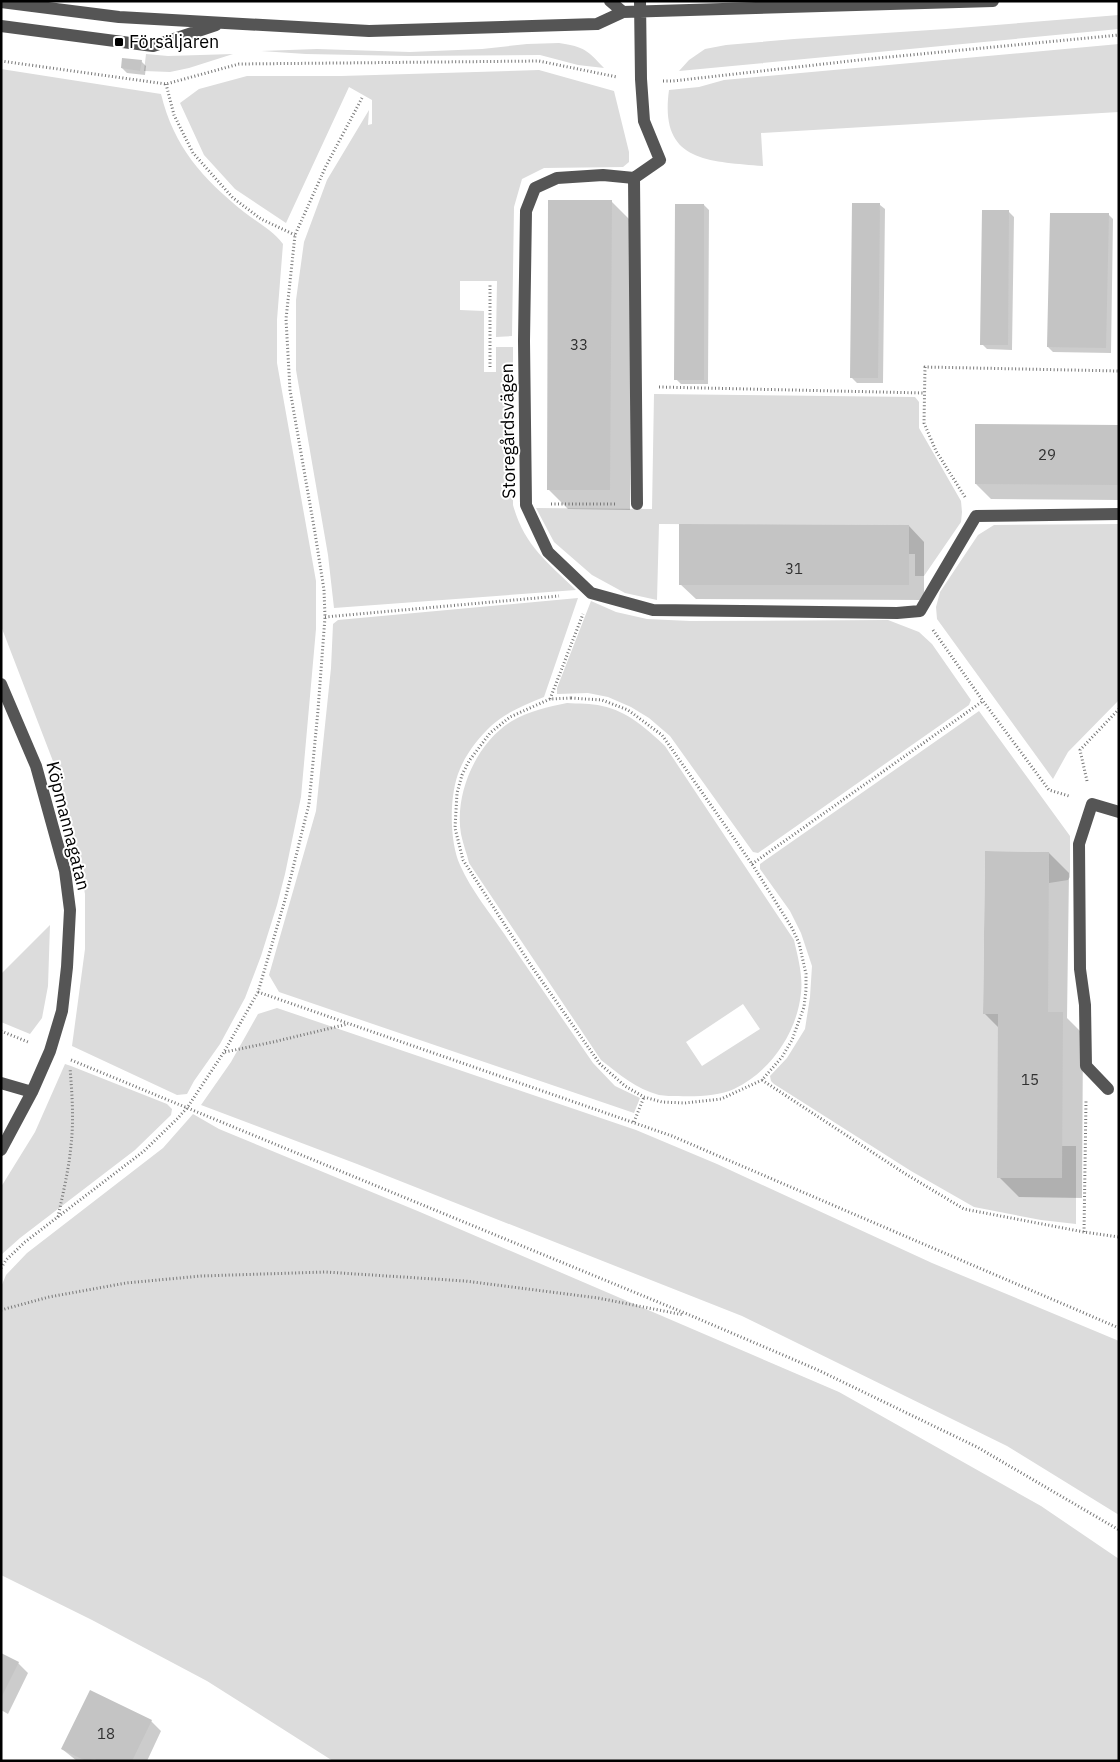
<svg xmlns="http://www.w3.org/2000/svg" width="1120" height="1762" viewBox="0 0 1120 1762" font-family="'IBM Plex Sans',sans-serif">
  <rect width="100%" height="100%" fill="#fff"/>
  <path fill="#dcdcdc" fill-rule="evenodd" d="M1119,15V29L679,71L689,60L705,49L726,45L794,39L946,29Z
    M559,43C585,47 587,50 604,68L578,65L540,55L409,56L306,54L261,51L317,49L410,52L482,49L527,44Z
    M1119,44V112L761,133L763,166C707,161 659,162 669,90L699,87L724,80Z
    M146,54L168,56L233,54L189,68L170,72L144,71Z
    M1,69L161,94C174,147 202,178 244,212C258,223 272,230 283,244L277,320V363L316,581V629L301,797L285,874L277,905L261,956L245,998L220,1044L194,1081L187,1094L177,1095L72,1046L85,949V894L73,829L56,769L1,626Z
    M539,70L614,91L629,152V162L623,167L544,168L522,179L514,207L512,336L496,337L497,281H460V310L484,311V372H496V347H513V505C524,545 547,562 576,590L334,608L328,555L296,370V300L304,242L327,180L369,110L368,125L372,124V100L349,87L286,223L235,189L204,155L180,103L199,89L247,76H341Z
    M654,394L915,397L919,402V428L961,501L962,512L961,522L924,576H915V554H909V525L659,524L657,600L625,593L592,575L554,542L536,508L652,509Z
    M1119,524V700L1068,752L1053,779L937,619L936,607L940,592L978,535L994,525Z
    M578,598L544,697C525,705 506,712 491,726C479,737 466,754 460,769C449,793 449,841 460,865C471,890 490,913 505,935C534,978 564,1021 593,1063L615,1086L640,1098L634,1113L279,992L269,975L316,811L331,668L333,624L338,620Z
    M591,601L616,612L647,619L690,621L888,620L919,632L932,644L971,700L969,705L758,853L753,852L670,736L649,718L631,707L608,697L588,693L557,694V688Z
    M567,703C578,704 591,703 602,706C627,711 647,729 665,746L794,940C798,958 803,975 801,993C797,1033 770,1072 734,1089C719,1096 694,1097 678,1096C672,1096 665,1096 659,1095C636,1089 619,1074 601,1060L469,863C467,854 463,844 461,834C454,793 477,742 512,721C529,711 548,707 567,703ZM743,1004L760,1029L702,1066L686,1042Z
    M979,711L1070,836V877L1068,880L1049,883V852L985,851L983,1014H998V1178H1062V1146H1076V1224L1041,1220L974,1207L911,1171L774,1084L771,1081L770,1076L787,1058L805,1029L810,997L812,966L801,933L790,911L760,869V864Z
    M50,925L48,986L42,1018L30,1034L1,1022V974Z
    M277,1008L636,1130L717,1164L932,1263L1119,1341V1515L1007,1446L742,1316L357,1164L201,1105L231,1062L258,1014Z
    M65,1064L71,1066L167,1104L172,1109L171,1115L135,1150L20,1238L1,1255V1187L35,1132Z
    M193,1114L219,1129L420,1212L839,1392L1041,1506L1119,1559V1761H333L207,1681L92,1620L1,1575V1287L6,1275L27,1253L163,1148Z"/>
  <path fill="#0003" d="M141,61L146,66L145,75L127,73L122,68Z
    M611,201L631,221L630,510L568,509L548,489Z
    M704,205L709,210L708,384H681L676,379Z
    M880,205L885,209L883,383H857L852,378Z
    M1009,212L1014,217L1012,350L987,349L982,344Z
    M1108,214L1113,219L1111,353L1053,352L1048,347Z
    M1119,426V500L991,499L976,484Z
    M909,526L924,542V600L696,599L680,584Z
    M1049,853L1069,873L1067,1018L1083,1034L1082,1198L1019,1197L999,1177L1000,1029L985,1014Z
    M1,1655L18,1663L28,1673L8,1714L1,1710Z
    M151,1721L161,1731L147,1761H77L62,1749Z"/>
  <path fill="#c4c4c4" d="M122,58L142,60L140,71L121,68Z
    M548,200H612L610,490H547Z
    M852,203H880L878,378H850Z
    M675,204H704V380H674Z
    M982,210H1009L1008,345H980Z
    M1050,213H1109L1106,348L1047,347Z
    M975,424L1119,425V485L975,484Z
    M679,524L909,525V585H679Z
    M985,851L1049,852L1048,1012H1063L1062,1178H997L998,1014H983Z
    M1,1653L19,1662L1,1698Z
    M90,1690L152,1720L132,1761H97L95,1759L86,1761L61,1749Z"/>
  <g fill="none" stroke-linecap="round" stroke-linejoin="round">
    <path stroke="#777" stroke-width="3" stroke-dasharray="1 2.5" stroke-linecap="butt" d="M1,61L166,84L239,64L539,61L617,77
      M663,81H673L868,59L1119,35
      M166,84L174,115L193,153L233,198L261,219L295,235
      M490,367V285
      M659,387L924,393
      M965,497L936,451L924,423L925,367L1119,371
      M551,504H615
      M325,617L559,596
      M933,630L983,701L1049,790L1069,796
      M571,698L602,700L628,710L662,735L752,864L792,928L799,943L806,974V990L804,1007L792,1040L782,1057L762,1080L721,1099L685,1103L662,1102L644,1097L625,1086L600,1064L532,967L463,860L455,828L457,793L462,775L469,761L490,733L510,717L550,699Z
      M550,699L583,614
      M1087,781L1080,750L1119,709
      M752,864L983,701
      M258,992L672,1136L1119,1328
      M1,1031L28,1042
      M225,1052L273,1042L348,1024
      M71,1060L692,1316L818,1370L977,1447L1119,1530
      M762,1080L904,1173L964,1209L1084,1232L1119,1237
      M634,1122L644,1097
      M58,1217C63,1193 69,1169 71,1145C74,1120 72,1093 70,1068
      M1084,1232L1086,1100
      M1,1268L6,1260L25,1242L144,1151L177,1119L187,1108L224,1052L258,992L285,900L309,804L318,710L325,617L324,590L315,533L290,390L286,319L295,235L326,166L362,98
      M1,1310L49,1297L126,1283L201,1276L325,1272L465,1281L598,1298L684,1315"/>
    <path stroke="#555" stroke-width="12" d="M610,1L623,12
      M640,1L641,79L644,121L660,160L634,178L603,175L557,178L535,188L526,211L524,341L526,505L548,552L591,593L653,610L897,613L920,611L976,516L1119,514
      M1,2L119,17L369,31L597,24L623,12L993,1
      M1,26L153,46L216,25
      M634,178L637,504
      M1,684L36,766L65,871L70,910L67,967L62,1011L50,1051L32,1092L1,1150
      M1,1083L32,1092
      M1108,1089L1086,1066L1085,1005L1080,969L1079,844L1092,804L1119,812"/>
  </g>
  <rect fill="#000" stroke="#fff" stroke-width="2" x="114" y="37" width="10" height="10" rx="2.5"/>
  <g text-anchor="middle" stroke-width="4" stroke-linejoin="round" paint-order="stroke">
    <g font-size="15" fill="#313131">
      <text x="579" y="350">33</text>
      <text x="1047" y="460">29</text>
      <text x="794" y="574">31</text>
      <text x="1030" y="1085">15</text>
      <text x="106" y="1739">18</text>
    </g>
    <g font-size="18" fill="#000" stroke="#fff" text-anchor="start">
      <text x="129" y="48">Försäljaren</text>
    </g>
    <g font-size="18" fill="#000" stroke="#fff">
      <text transform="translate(508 431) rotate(-91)" y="6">Storegårdsvägen</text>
      <text transform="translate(68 826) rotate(76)" y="6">Köpmannagatan</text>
    </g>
  </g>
  <rect width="1120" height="1762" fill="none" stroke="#000000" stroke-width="5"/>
</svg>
